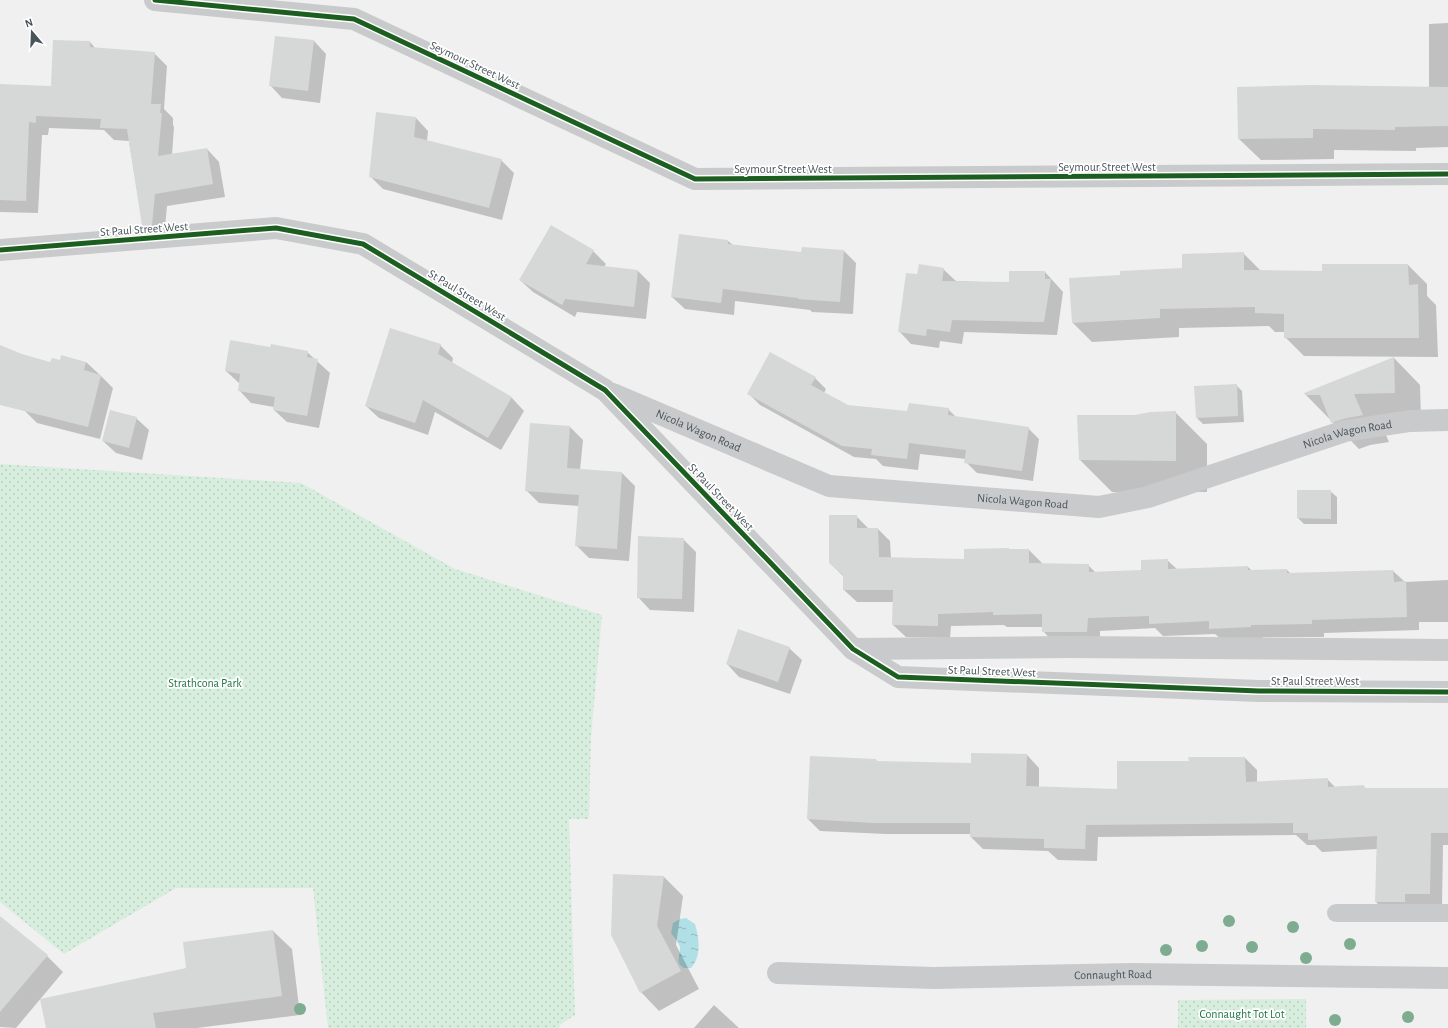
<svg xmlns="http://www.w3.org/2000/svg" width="1448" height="1028" viewBox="0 0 1448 1028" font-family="'Alegreya Sans',sans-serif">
  <defs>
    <pattern id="grass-dots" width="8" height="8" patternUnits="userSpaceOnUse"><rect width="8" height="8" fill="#d7eddd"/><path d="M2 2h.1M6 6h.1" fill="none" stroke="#bacdc0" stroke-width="1.8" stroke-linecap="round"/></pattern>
    <pattern id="water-ripples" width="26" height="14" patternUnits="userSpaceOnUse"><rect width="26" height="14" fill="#b0e0e6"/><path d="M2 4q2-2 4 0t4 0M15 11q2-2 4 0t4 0" fill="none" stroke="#91b8bd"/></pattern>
  </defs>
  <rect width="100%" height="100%" fill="#f0f0f0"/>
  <path fill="url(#grass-dots)" d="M0,464L301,483L455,569L602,615L591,736L589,819H569L575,1015L561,1024L559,1028H328L313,888H176L64,954L0,902Z
    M1306,999V1028H1178V1000Z"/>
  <path fill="url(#water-ripples)" d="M686,918L695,924C699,938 702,956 691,968H684C674,962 681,956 680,947C678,941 674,937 671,933L673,923L680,919Z"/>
  <path fill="#0003" d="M1448,23V147L1416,148V151L1334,150V159L1261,160L1239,139L1429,88V24Z
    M314,41L326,54L320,103L282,98L270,85Z
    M90,42L96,49L154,53L167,66L164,109L173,118V125L174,127L172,155L207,149L219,162L225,197L167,206L164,238H155L143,226L129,141L114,140L104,130L49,128L48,135H42L38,213L0,212V85L52,87Z
    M416,118L428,131L427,141L501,160L514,173L502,220L383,189L370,176Z
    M728,241L733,245L802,253L844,251L856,263L853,314L812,312L810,310L735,301L734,315L685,309L672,297Z
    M593,251L606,264L604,267L638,271L650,283L646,319L577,312L575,317L533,292L520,280Z
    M1243,253L1261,271L1323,272L1408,265L1427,284V296L1436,305L1438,357L1304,356L1285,337V332H1275L1269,326L1179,328V337L1092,342L1073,323L1121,276L1183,269Z
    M943,269L956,281L1010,283L1045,272L1063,292L1057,335L964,332L962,344L940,341L939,348L911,344L899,331L918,275Z
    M440,345L453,358L452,363L512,398L524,411L501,450L435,412L428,435L379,418L366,406Z
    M0,346L21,355L51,363L60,361L86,362L100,375L113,388L100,439L37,423L24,410L0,394Z
    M271,348L307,352L330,373L319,428L287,422L274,410V407L251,403L239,390L240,384L226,371Z
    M1394,358L1420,385L1421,420L1380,421L1389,442L1370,445L1359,449L1306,395Z
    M815,378L826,389L824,393L848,406L908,412L948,409L957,418L1028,428L1039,439L1033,481L977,473L966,462V459L920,454L918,470L883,466L876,459L854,457L760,405L749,394Z
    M1236,385L1242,391L1244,422L1203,424L1197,418Z
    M1175,412L1207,444V492H1112L1080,460L1135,416Z
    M136,418L149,430L142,460L116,453L103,441Z
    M570,427L583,440L580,470L622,473L635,486L629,561L589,558L576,545L579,506L539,503L526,490Z
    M1330,491L1337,497V524H1304L1298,518Z
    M856,516L869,529H878L890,541L891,558L965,560L1029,550L1042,563V564L1088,565L1096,573L1142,571L1167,560L1178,570L1248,567L1252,571L1287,570L1291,574L1393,571L1405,582L1448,580V622H1419V630L1324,633V637H1263V640L1223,641L1215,634L1163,636L1155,628L1100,631V644H1055L1043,631V627H1007L1004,625L951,626L950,638L906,637L893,625V602H857L844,590V577L830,563Z
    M683,539L696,552L694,612L650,610L638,597Z
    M789,648L802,660L790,694L739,677L727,664Z
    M1027,755L1039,768V788L1118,790L1190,762L1189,758H1245L1257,770V783L1327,779L1335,787L1363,786L1367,789H1448V845H1443L1442,906L1388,914L1376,902L1377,849L1322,852L1315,845H1307L1296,835L1098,837L1097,861L1058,860L1048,851L983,849L971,837V834H886L820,831L808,819L876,760L878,762L972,764Z
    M614,875L664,877L683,896L676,945L699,989L659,1011L641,992Z
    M0,917L47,956L63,972L16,1028L0,1027Z
    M273,931L292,949L300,1015L197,1028H47L187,969Z
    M714,1005L739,1028H694Z"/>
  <path fill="#d6d8d8" d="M275,36L314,40L308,91L269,86Z
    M53,40L90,41V47L155,52L151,104H161L160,113H162L158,156L207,148L213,184L155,194L152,225L142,226L127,129L100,128L101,119L36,116V123L29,122L26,201L0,200V84L51,86Z
    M1312,85L1448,87V126L1395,127V130L1313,129V138L1238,139L1237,87Z
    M376,112L416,117L414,137L502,159L489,208L369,177Z
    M551,225L594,250L586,264L638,270L634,307L565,299L562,305L519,280Z
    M679,234L728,240V244L801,252L802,247L844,250L840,302L798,299V298L723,289L721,303L671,297Z
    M1244,252V270L1322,271V264H1408L1409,285L1418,284L1419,338H1284V314L1255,313V307L1160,309V318L1072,323L1069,278L1120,275V271L1182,268V254Z
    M919,264L944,268L942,281L1009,282V271H1045V279H1051L1044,322L952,320L950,332L927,329L926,336L898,332L906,273L917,274Z
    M390,328L441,344L438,354L512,397L488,438L423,400L415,423L365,406Z
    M230,340L270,347L271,344L308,351L307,357L318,359L307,416L273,410L275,397L238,391L240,374L225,371Z
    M0,345L22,354L50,362L52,358L60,360L61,355L86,362L84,370L101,375L88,427L0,405Z
    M770,352L816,377L811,385L848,405L907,411L909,403L949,408L948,415L1029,427L1022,471L964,463L966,450L909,443L907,459L871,455L872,449L842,446L747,394Z
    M1394,357L1395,393L1354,394L1363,415L1343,419L1331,423L1320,395H1305L1304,393Z
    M1237,384L1238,416L1196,418L1194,386Z
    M110,410L137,417L129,448L102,441Z
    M1176,411V461L1079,460L1077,415H1135L1150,412Z
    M530,423L570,426L567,468L622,472L617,549L575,546L579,495L525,491Z
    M1297,490H1331V519L1297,518Z
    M829,515H857V528H878L879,557L964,559V549L1009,548V549H1029V563L1089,564V572L1141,570V560L1168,559V569L1248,566V570L1287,569V573L1393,570L1394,582L1406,581L1407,617L1312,620V624L1251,625V627L1209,629V621L1149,624V616L1088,618L1087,632H1042V614L993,615V612L938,614V626L892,625L893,590H843V575L829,563Z
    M638,536L684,538L682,599L637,598Z
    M738,629L790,647L778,682L726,664Z
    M971,753L1027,754L1026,786L1117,789V761H1189L1188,757H1245L1246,782L1328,778V787L1364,785V788H1448V833H1431L1430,894H1405V902H1375L1377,836L1308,840V833H1293V823L1086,825L1085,849L1044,848V839L970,837V823H873L807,819L810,756L876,759V761L971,763Z
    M613,874L664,876L657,926L681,971L640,993L611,935Z
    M0,916L48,955L0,1012Z
    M273,930L282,996L153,1013L156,1028H46L40,999L186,968L183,942Z"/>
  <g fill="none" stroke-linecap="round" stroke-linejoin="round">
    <path stroke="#c8cacb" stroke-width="18" d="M1336,913H1448"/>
    <g stroke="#c8cacb" stroke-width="22">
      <path d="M155,0L354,19L695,179L1448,174"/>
      <path d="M0,250L276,228L363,244L605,390L853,649L898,677L1259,691L1448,692"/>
      <path id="s1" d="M613,394L829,486L1099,507L1148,497L1345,431L1410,421L1448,420"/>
      <path d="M853,649L1070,647L1448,650"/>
      <path id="s2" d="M778,973L934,978L1133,974L1448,978"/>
    </g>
    <g stroke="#fff" stroke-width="8">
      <path id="cycleway" d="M155,0L354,19L695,179L1448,174
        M0,250L276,228L363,244L605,390L853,649L898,677L1259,691L1448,692"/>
    </g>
    <use href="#cycleway" stroke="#1b5e20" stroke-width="5"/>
  </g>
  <g fill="#7eac91">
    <circle cx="1229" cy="921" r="6"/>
    <circle cx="1293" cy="927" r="6"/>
    <circle cx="1350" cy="944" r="6"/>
    <circle cx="1202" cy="946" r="6"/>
    <circle cx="1252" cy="947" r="6"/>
    <circle cx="1166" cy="950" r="6"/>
    <circle cx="1306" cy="958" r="6"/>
    <circle cx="300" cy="1009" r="6"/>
    <circle cx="1408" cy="1017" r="6"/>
    <circle cx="1335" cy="1020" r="6"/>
  </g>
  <g text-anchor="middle" stroke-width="3.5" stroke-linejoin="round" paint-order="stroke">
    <g font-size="12" fill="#49545a" stroke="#fff">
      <text transform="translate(475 65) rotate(25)" y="4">Seymour Street West</text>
      <text x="1107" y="171">Seymour Street West</text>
      <text x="783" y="173">Seymour Street West</text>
      <text transform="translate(144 229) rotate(-4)" y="4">St Paul Street West</text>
      <text transform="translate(467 295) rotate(31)" y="4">St Paul Street West</text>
      <text dy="4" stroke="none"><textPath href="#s1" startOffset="93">Nicola Wagon Road</textPath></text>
      <text dy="4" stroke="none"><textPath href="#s1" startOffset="765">Nicola Wagon Road</textPath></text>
      <text transform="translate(721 497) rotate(46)" y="4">St Paul Street West</text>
      <text dy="4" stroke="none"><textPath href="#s1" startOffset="429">Nicola Wagon Road</textPath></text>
      <text transform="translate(992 671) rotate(2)" y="4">St Paul Street West</text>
      <text x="1315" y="685">St Paul Street West</text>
      <text dy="4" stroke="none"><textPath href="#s2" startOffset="335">Connaught Road</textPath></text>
    </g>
    <g font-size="12" fill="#217443" stroke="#fff">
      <text x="205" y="687">Strathcona Park</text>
      <text x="1242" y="1018">Connaught Tot Lot</text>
    </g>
  </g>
  <g transform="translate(32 32) rotate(341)" stroke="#ffffff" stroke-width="3" paint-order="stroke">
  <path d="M0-3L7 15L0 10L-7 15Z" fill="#49545a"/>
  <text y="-6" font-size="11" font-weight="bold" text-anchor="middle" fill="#49545a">N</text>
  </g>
</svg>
